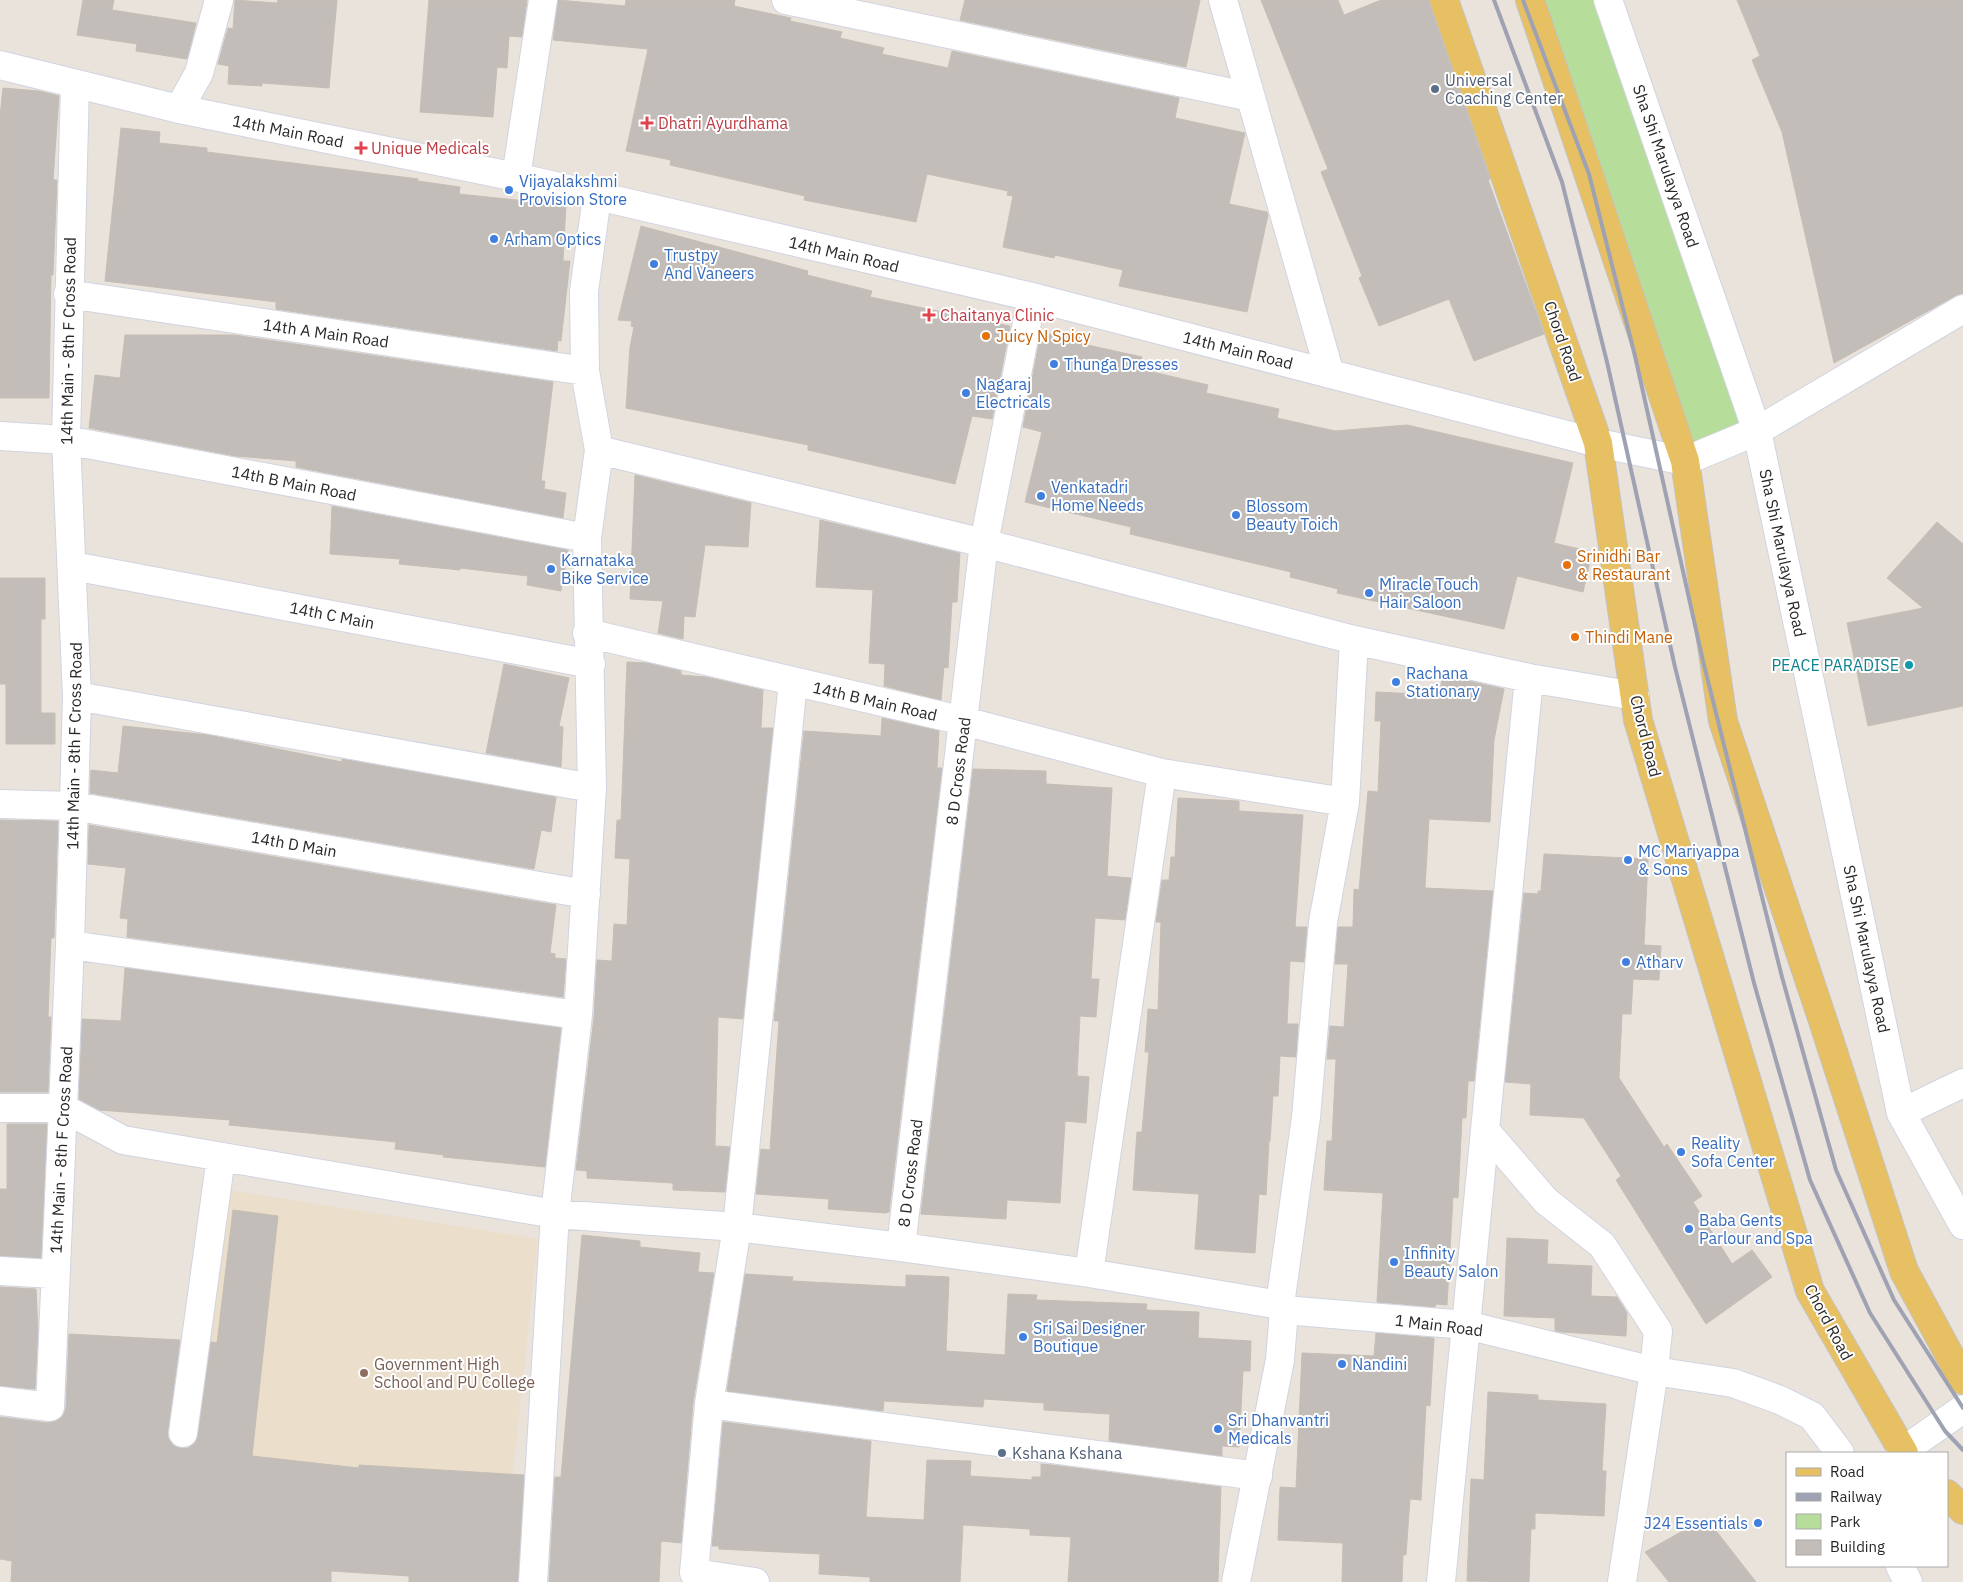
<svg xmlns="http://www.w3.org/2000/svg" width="1963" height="1582" viewBox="0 0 1963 1582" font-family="'IBM Plex Sans',sans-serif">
  <rect width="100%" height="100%" fill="#eae3db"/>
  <path fill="#ebdecb" d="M228,1190L538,1239L505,1548L186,1507Z"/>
  <path fill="#b6de9a" d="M1542,0H1597L1741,426L1692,442Z"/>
  <path fill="#c2bdb8" stroke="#c5beb5" d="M83,0H114L112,10L196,23L187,59L136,51L137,44L77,35Z
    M235,0L277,3L278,0H337L329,88L262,83V86L228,84L229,66L218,64L228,28L233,29Z
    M429,0H527L522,37L509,36L507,68L497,67L493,117L420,112Z
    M558,0L625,6L626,0H735L734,6L791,18L790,21L842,32L840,38L884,48L882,54L948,68L952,51L1179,98L1175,118L1245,133L1229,204L1267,212L1268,215L1247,312L1119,286L1123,270L1055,255L1054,258L1003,247L1013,196L1007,195L1008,191L927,174L916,222L804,200L805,196L670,165L671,160L626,151L648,49L553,40Z
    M965,0H1200L1186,67L960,20Z
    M1261,0H1338L1344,15L1381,0H1429L1490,179L1488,180L1544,334L1474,361L1449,299L1379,326L1359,278L1362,276L1321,172L1328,169Z
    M1737,0H1963V293L1955,296L1834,363L1782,132L1752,60L1760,56Z
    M3,88L39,91L59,96L53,180H57L53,275H51L49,398H0V116Z
    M121,128L160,132L159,143L207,148V152L418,179V181L460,187L459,194L526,201V198L543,199L566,205L563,261H570L561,341L558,340L557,351L276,309V302L105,281Z
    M641,226L808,271L807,275L872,291L870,297L1010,326L992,419L972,416L955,484L808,450V445L626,408L630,347L634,327L631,326L632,321L618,320Z
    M1055,330L1085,336L1083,344L1142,357L1140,369L1208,385L1206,393L1279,409L1277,418L1335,431L1407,425L1573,463L1554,543L1592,552L1583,592L1517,576L1504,629L1337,593L1338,589L1290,577L1291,572L1130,534L1131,527L1025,502L1042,432L1023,427L1041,332L1054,335Z
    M125,335H234L553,382L541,481H545L544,489L566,493L563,518L296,467V461L235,456L89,428L95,375L120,378Z
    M635,475L751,503L748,547L705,545L695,617L684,616L683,639L658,633L663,601L630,599Z
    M332,506L568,550L561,591L527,585L528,576L460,568V570L399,564L400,559L330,554Z
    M820,520L960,553L957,602H952L948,668L944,667L941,700L884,686L885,664L869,663L873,590L816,587Z
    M1937,522L1963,544V706L1868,726L1847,623L1923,608L1887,578Z
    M0,578H45V619H41V713H55V744H6V684H0Z
    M627,662L647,663L681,671V675L706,677L763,690L761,728H773L743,1019L718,1017L715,1146L730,1147L725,1192L673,1190V1183L587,1178V1171L576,1170L594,1017L597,960L612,961L614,924L627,925L630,859L615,858L617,820H621Z
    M504,664L569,678L559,726L563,727L561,767L486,753Z
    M1443,675L1504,689L1494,740L1490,822L1429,819L1425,888L1493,891L1474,1081H1468L1466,1118H1462L1458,1198L1453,1197L1447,1305L1436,1304L1435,1307L1377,1302L1383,1193L1324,1190L1327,1141H1332L1336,1059H1327L1330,1026L1344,1027L1348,964H1335L1338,927H1353L1354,889L1359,890L1368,791L1378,792L1381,721H1375L1376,692L1439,695Z
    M882,718L939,731L937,768H942L889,1212L885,1213L828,1209L829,1199L756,1194L761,1149L770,1150L779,1021H774L804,731L881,736Z
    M123,726L209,735L342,762V759L556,797L551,832L541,830L534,869L90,793L91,770L118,773Z
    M973,769L1046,771V784L1112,788L1107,876L1131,878L1125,920L1095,918L1091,979H1099L1096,1017L1080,1016L1077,1076L1089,1077L1086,1123L1065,1121L1060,1203L1007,1200L1006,1219L921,1214Z
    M1178,798L1239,801V811L1303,815L1295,927H1307L1304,962L1290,961L1287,1024H1298L1296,1057L1280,1056L1278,1096H1273L1270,1141H1269L1266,1195L1259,1194L1255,1253L1195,1249L1199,1194L1133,1190L1137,1132H1142L1149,1052H1145L1148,1009L1158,1010L1161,922H1156L1162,880H1169L1171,857H1175Z
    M0,820L58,821L54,938H51L48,1017H51L48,1092H0Z
    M89,825L556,905L550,953L555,954V958L566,959L563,997L127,937L128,919L120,918L126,868L88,864Z
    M1544,854L1648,859L1644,945L1661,946L1659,980L1633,979L1631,1014H1622L1619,1078L1664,1147L1667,1144L1702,1196L1693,1202L1732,1264L1752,1250L1772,1277L1706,1324L1616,1180L1621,1176L1584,1118L1530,1115L1531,1084L1505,1082L1524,893L1538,894V891H1541Z
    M125,968L561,1028L545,1167L443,1157L444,1155L395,1149L396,1142L229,1125L230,1120L99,1110L79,1099L82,1019L121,1021Z
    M7,1124H47L41,1258L0,1256V1189H7Z
    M233,1210L278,1216L252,1456L359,1468V1465L524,1475L518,1582H409V1576L331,1571V1582H11L12,1561L0,1559V1417L48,1423L56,1421L63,1416L66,1408L69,1334L180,1340L168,1431V1438L173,1445L180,1448H188L195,1443L198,1435L211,1342L217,1343Z
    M582,1235L640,1241V1247L700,1253L698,1272L714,1273L693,1403L681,1543L661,1541L659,1582H549L555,1477H561Z
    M1507,1238L1548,1240L1547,1264L1592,1266L1591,1296L1617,1297L1627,1313L1626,1336L1562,1332L1555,1331V1318L1504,1316Z
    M745,1274L793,1277L792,1281L906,1287V1275L949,1277L946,1351L1005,1355L1008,1294L1037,1295L1036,1300L1147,1304L1146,1310L1199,1312L1198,1338L1251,1341L1250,1371H1243L1239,1447L1222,1446V1456L1109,1441L1110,1414L1044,1410V1403L984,1399L983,1407L884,1401L883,1411L727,1391Z
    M0,1287L36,1289L38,1332L35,1389L0,1386Z
    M1376,1333L1434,1338L1430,1406L1426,1405L1421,1500L1410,1499L1406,1555H1403L1402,1582H1342L1343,1543L1278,1540L1280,1487L1296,1488L1302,1353L1374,1356Z
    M1488,1392L1538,1395V1400L1606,1404L1602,1471H1606L1604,1516L1535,1513V1529H1531L1529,1582L1467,1581L1471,1479L1484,1480Z
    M723,1422L871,1441L866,1517L924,1520L927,1460L971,1461L970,1476L1032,1480V1477H1041V1464L1052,1465L1221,1487L1218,1582H1068L1071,1537L1030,1535V1529L963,1525L960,1582H870V1577L819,1574L820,1554L719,1549V1546H712Z
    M1706,1518L1756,1582H1669L1645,1552Z"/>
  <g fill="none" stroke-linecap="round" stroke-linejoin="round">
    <g stroke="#d0d4e1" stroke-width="30">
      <path id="minor" d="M786,0L1251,97
        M1223,0L1330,374
        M179,109L199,73L219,0
        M516,177L543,0
        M68,294L585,371
        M0,436L66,440L587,538
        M599,450L984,543L1354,640L1529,678L1635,696
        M1685,461L1757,431L1963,309
        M73,566L591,664
        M587,633L964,721L1162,773
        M77,696L592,788
        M0,804L73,806L586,894
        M70,945L578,1015
        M0,1108H63L123,1140L555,1214L737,1227L901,1247L1089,1273L1280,1305L1284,1310
        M1901,1113L1963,1083
        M1485,1130L1546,1201L1602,1245L1658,1331L1654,1371L1622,1582
        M901,1247L984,543L1032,297
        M0,1271L55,1274
        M1089,1273L1162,773L1345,802
        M1280,1305L1306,1117L1323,922L1345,802L1354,640
        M0,1401L50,1407L70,945L77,696L66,440L75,84
        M709,1404L1258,1476
        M183,1433L221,1157
        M694,1573L755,1582
        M698,1575L694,1573L709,1404L737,1227L793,682
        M533,1582L555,1214L578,1015L592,788L587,538L599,450L585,371L584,291L597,197
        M1441,1582L1529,678"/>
    </g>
    <g stroke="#d0d4e1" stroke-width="30">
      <path id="tertiary" d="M1608,0L1757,431L1901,1113L1963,1225
        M0,65L179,109L516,177L1032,297L1598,443L1685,461
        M1900,1453L1963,1409
        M1900,1566L1908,1582
        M1236,1582L1280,1360L1284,1310L1466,1325L1654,1371L1733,1383L1780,1400L1812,1416L1840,1453"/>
    </g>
    <g stroke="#c3c3c3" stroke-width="30">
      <path id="primary" d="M1444,0L1598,443L1638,720L1810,1291L1904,1453
        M1530,0L1685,461L1723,721L1825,1027L1904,1271L1963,1380
        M1947,1494L1963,1510"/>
    </g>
    <use href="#minor" stroke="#fff" stroke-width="28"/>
    <use href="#tertiary" stroke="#fff" stroke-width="28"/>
    <use href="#primary" stroke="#e7c063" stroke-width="28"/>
    <path stroke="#9ea2b2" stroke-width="4" d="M1494,0L1562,182L1607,362L1675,667L1754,983L1810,1180L1870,1313L1945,1431L1963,1450
      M1523,0L1589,174L1635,356L1703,661L1782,977L1836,1170L1894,1300L1963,1408"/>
  </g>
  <g fill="#5c6f8a" stroke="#fff" stroke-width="2">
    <circle cx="1435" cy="89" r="5"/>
    <circle cx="1002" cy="1453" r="5"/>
  </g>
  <g fill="#e0444e" stroke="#fff" stroke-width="2">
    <path d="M644.5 115.5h5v5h5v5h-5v5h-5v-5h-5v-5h5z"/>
    <path d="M358.5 140.5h5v5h5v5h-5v5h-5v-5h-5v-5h5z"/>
    <path d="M926.5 307.5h5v5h5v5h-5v5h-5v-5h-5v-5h5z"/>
  </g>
  <g fill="#3f7fe0" stroke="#fff" stroke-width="2">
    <circle cx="509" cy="190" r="5"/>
    <circle cx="494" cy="239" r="5"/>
    <circle cx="654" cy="264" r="5"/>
    <circle cx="1054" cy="364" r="5"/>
    <circle cx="966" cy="393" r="5"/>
    <circle cx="1041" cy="496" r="5"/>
    <circle cx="1236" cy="515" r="5"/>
    <circle cx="551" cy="569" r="5"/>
    <circle cx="1369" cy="593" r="5"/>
    <circle cx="1396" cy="682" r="5"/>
    <circle cx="1628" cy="860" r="5"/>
    <circle cx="1626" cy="962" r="5"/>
    <circle cx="1681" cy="1152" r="5"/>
    <circle cx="1689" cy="1229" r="5"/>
    <circle cx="1394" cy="1262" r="5"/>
    <circle cx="1023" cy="1337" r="5"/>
    <circle cx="1342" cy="1364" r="5"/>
    <circle cx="1218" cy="1429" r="5"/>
    <circle cx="1758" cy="1523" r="5"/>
  </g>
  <g fill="#e8710a" stroke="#fff" stroke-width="2">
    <circle cx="986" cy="336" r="5"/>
    <circle cx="1567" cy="565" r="5"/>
    <circle cx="1575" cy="637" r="5"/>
  </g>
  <circle fill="#0f9aa8" stroke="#fff" stroke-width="2" cx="1909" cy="665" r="5"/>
  <circle fill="#8d6e63" stroke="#fff" stroke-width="2" cx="364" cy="1373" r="5"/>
  <g text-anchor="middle" stroke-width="4" stroke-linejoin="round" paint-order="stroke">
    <g font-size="16" fill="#4e5e75" stroke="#fff" text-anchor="start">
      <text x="1445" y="86">Universal<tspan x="1445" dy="18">Coaching Center</tspan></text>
      <text x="1012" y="1459">Kshana Kshana</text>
    </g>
    <g font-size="16" fill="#be3a42" stroke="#fff" text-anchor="start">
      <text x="658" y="129">Dhatri Ayurdhama</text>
      <text x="371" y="154">Unique Medicals</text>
      <text x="940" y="321">Chaitanya Clinic</text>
    </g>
    <g font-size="16" fill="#282828" stroke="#fff">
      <text transform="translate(288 131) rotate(11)" y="6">14th Main Road</text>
      <text transform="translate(1666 166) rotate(71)" y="6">Sha Shi Marulayya Road</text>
      <text transform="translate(844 254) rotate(13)" y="6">14th Main Road</text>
      <text transform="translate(326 333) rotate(8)" y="6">14th A Main Road</text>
      <text transform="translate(68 341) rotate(-89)" y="6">14th Main - 8th F Cross Road</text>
      <text transform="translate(1563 341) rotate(71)" y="6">Chord Road</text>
      <text transform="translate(1238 350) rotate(14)" y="6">14th Main Road</text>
      <text transform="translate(294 483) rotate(11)" y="6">14th B Main Road</text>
      <text transform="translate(1783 553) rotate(78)" y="6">Sha Shi Marulayya Road</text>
      <text transform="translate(332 615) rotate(11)" y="6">14th C Main</text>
      <text transform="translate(875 701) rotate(13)" y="6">14th B Main Road</text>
      <text transform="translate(1646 736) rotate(76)" y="6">Chord Road</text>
      <text transform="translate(74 746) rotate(-89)" y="6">14th Main - 8th F Cross Road</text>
      <text transform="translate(958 771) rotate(-83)" y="6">8 D Cross Road</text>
      <text transform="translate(294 844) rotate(10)" y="6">14th D Main</text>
      <text transform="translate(1867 949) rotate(78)" y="6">Sha Shi Marulayya Road</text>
      <text transform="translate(61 1150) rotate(-87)" y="6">14th Main - 8th F Cross Road</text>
      <text transform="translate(910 1173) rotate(-83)" y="6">8 D Cross Road</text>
      <text transform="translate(1829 1322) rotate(62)" y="6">Chord Road</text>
      <text transform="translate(1439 1325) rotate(7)" y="6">1 Main Road</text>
    </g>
    <g font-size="16" fill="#366cbe" stroke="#fff" text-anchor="start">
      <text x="519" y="187">Vijayalakshmi<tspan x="519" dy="18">Provision Store</tspan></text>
      <text x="504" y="245">Arham Optics</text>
      <text x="664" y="261">Trustpy<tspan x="664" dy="18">And Vaneers</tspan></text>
      <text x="1064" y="370">Thunga Dresses</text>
      <text x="976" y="390">Nagaraj<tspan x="976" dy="18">Electricals</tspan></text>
      <text x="1051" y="493">Venkatadri<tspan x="1051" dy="18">Home Needs</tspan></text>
      <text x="1246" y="512">Blossom<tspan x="1246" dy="18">Beauty Toich</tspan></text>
      <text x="561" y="566">Karnataka<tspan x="561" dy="18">Bike Service</tspan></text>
      <text x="1379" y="590">Miracle Touch<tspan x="1379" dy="18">Hair Saloon</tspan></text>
      <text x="1406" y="679">Rachana<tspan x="1406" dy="18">Stationary</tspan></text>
      <text x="1638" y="857">MC Mariyappa<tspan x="1638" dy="18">&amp; Sons</tspan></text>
      <text x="1636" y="968">Atharv</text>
      <text x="1691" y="1149">Reality<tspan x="1691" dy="18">Sofa Center</tspan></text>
      <text x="1699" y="1226">Baba Gents<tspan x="1699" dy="18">Parlour and Spa</tspan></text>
      <text x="1404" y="1259">Infinity<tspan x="1404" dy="18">Beauty Salon</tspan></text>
      <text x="1033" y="1334">Sri Sai Designer<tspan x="1033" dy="18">Boutique</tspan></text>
      <text x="1352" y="1370">Nandini</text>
      <text x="1228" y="1426">Sri Dhanvantri<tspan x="1228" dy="18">Medicals</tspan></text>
      <text x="1748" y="1529" text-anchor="end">J24 Essentials</text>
    </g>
    <g font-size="16" fill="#c56008" stroke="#fff" text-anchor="start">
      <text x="996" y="342">Juicy N Spicy</text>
      <text x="1577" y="562">Srinidhi Bar<tspan x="1577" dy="18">&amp; Restaurant</tspan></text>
      <text x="1585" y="643">Thindi Mane</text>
    </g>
    <g font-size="16" fill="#0d838f" stroke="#fff" text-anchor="end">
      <text x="1899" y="671">PEACE PARADISE</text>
    </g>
    <g font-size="16" fill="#785e54" stroke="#fff" text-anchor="start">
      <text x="374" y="1370">Government High<tspan x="374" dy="18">School and PU College</tspan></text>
    </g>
  </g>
  <rect x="1786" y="1452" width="162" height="115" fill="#ffffff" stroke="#a9a9a9"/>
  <rect x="1796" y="1468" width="25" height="8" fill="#e7c063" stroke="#a9a9a9"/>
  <text x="1830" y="1477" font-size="15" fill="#282828">Road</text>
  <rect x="1796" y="1493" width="25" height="8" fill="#9ea2b2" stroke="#a9a9a9"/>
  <text x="1830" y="1502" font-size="15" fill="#282828">Railway</text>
  <rect x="1796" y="1514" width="25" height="15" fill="#b6de9a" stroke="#a9a9a9"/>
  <text x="1830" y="1527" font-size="15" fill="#282828">Park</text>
  <rect x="1796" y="1540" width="25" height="15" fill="#c2bdb8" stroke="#a9a9a9"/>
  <text x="1830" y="1552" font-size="15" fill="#282828">Building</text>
</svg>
